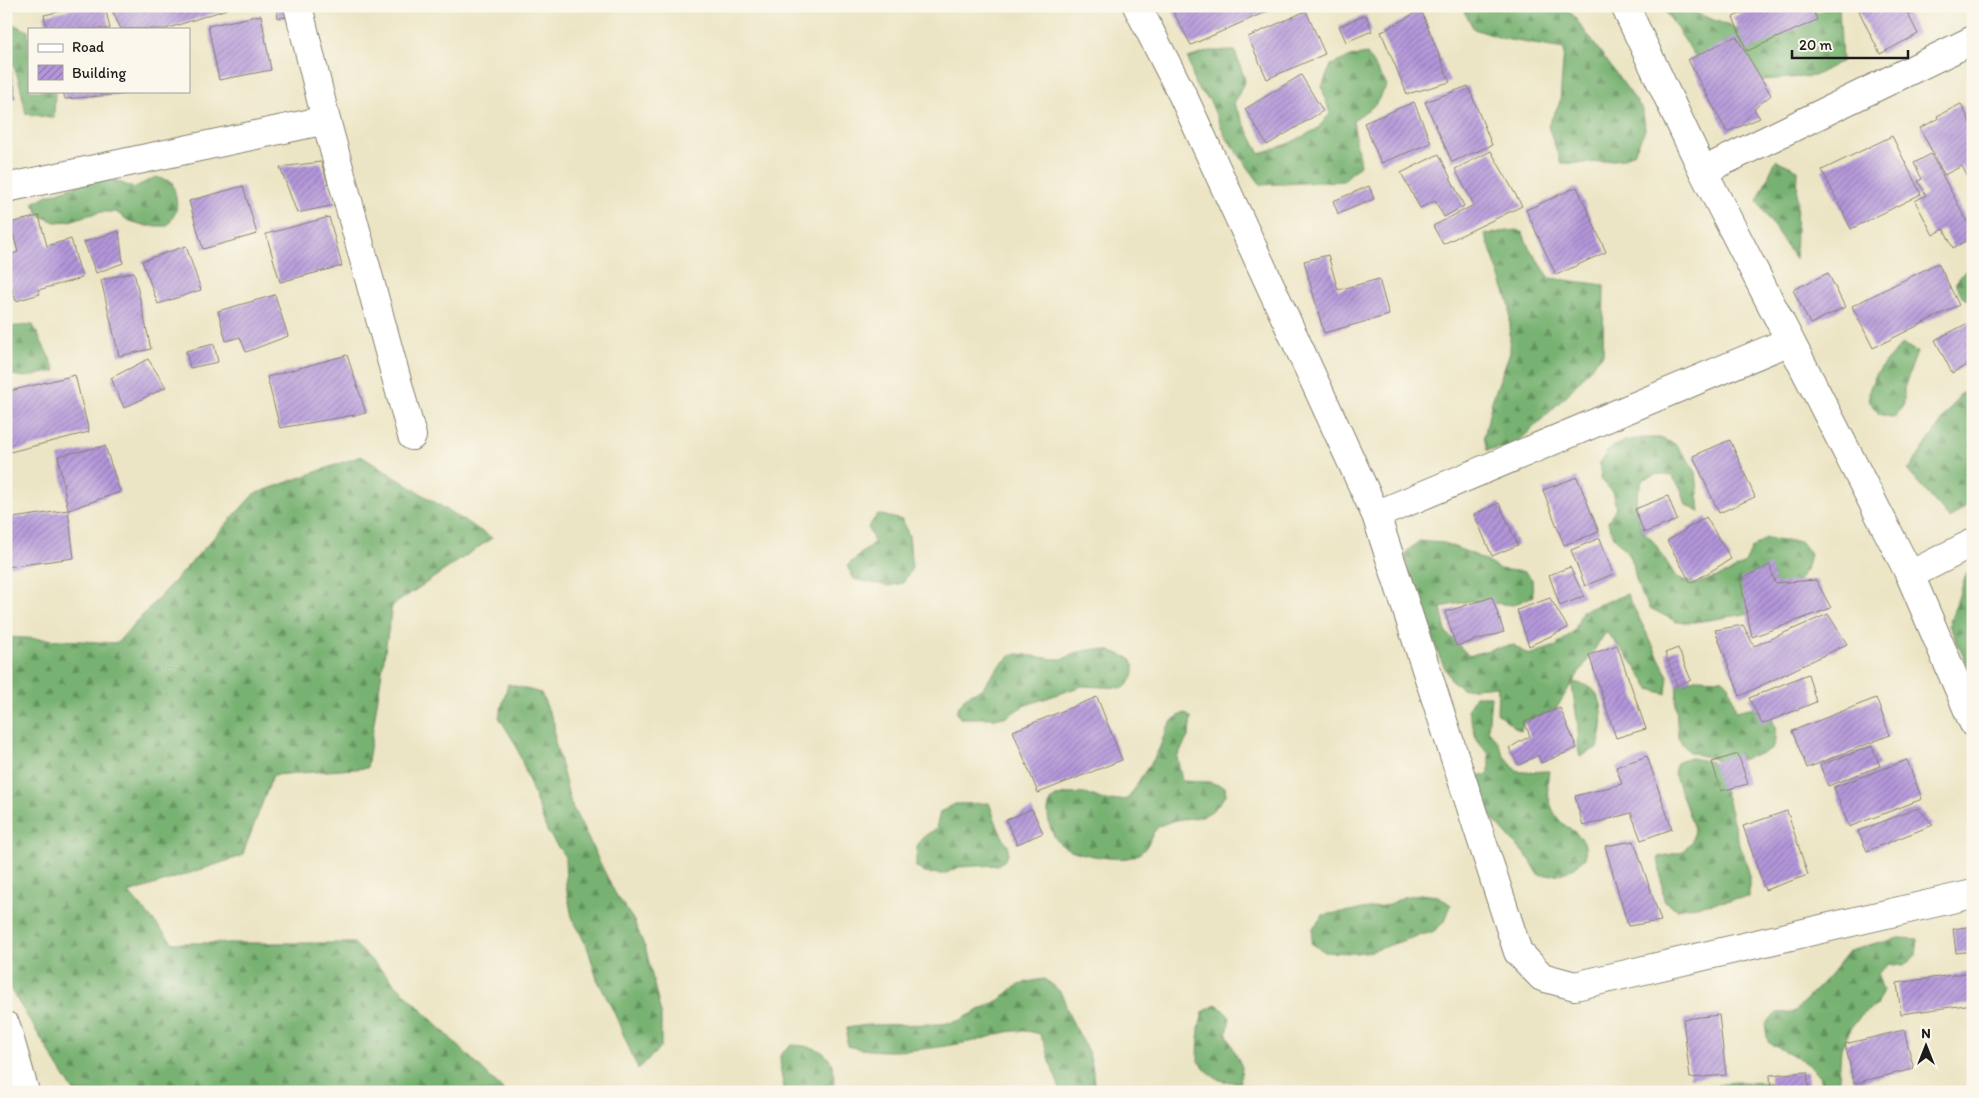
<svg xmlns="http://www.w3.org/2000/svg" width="1979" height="1098" viewBox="0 0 1979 1098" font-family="Itim,sans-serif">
  <defs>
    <pattern id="forest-firs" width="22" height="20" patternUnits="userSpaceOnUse" patternTransform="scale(1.25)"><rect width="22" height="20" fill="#78b272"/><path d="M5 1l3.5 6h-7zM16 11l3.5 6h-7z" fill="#62905d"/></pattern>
    <pattern id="building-hatch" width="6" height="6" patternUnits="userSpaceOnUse" patternTransform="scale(1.25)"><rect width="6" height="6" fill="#b396da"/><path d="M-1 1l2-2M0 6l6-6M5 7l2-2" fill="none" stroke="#917ab0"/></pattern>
  </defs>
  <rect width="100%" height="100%" fill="#fbf7ec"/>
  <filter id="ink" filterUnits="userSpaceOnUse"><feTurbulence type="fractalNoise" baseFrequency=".02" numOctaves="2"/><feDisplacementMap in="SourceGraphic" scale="10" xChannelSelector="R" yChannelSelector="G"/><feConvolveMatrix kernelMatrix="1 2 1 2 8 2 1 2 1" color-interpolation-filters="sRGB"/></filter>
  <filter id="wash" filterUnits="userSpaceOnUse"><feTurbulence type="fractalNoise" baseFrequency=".0096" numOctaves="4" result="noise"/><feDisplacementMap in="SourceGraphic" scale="20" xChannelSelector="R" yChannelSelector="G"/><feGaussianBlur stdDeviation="1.12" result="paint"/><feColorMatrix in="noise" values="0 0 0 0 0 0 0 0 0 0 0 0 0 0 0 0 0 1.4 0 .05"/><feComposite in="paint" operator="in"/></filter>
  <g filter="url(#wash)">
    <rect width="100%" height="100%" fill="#ece5c5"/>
    <path fill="url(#forest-firs)" stroke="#4a6747" d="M1457,6H1562L1573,15L1643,110L1645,130L1634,153L1622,159L1587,163H1561L1548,126L1560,102L1564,49L1504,39L1474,29L1462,8Z
      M1662,6H1688L1691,11L1737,29L1839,7L1842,61L1814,76L1751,81L1699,62Z
      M6,21L28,31L29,91H55L54,118L26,114L19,80L6,48Z
      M1210,51H1235L1245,80L1234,104L1260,154L1290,143L1317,129L1330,114L1322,87L1331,65L1350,57L1367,54L1387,85L1375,105L1353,120L1360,165L1343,181L1261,185L1225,136L1210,101L1195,85L1188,58Z
      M1776,160L1798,170L1795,259L1757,201Z
      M156,177L172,182C178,202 180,210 167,226H147L129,221L116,212H100L69,221L55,222L39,215L33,203L48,195L99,178L117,181L133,188Z
      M1516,230L1523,233L1528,246L1550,278L1604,285L1603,354L1566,396L1513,447L1487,450L1484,437L1492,401L1510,352V306L1485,234Z
      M1973,264V302L1962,297L1956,282L1966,270Z
      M33,325L56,371L25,377L6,374V327Z
      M1903,344L1917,352L1904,388V404L1895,418L1879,414C1876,410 1872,406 1870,401C1864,382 1890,356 1903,344Z
      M1973,392V500L1950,519L1908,471L1961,393Z
      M1641,438H1660L1675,444L1686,457L1696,472L1700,512L1686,505L1681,489L1672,476L1658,474L1643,479C1633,502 1634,510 1644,533L1648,535L1658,548L1676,577L1696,584L1731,572L1745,563L1752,548L1766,538L1783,541H1800L1810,554L1806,570L1796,583L1759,612L1695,622H1677L1650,608L1641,595L1636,579L1633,563L1624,548L1614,537L1608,522L1616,507L1612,492L1601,479L1600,462L1609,449L1624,441Z
      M361,456L492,538L392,606L367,768L273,775L242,856L129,893L173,943H354L505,1092H74L6,982V637L117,643L254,494Z
      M878,514L902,520L909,536L912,568L903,583L887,586L854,579L847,566L874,542L868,527Z
      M1419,541L1444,543L1475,555L1499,569L1525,572L1532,579L1533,596L1513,605L1471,601L1441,607L1446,632L1469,656L1492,649L1514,645L1528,655L1556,646L1575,630L1582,611L1627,594L1668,676L1666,694L1650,689L1632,662L1606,632L1573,682C1577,683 1584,684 1588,686C1608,697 1603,730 1598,747L1580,757C1577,747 1579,740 1578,730C1577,714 1573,698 1572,683L1556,709L1524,722L1520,731L1497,713L1498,686L1462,689L1451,680L1439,656L1421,598L1409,575L1405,553Z
      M1973,568V677L1949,625L1967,572Z
      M1095,649L1112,651L1131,659C1137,672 1134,679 1124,688L1082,686L1023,706L1008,716L999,718H960L956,711L966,696L982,689L998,667L1011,655L1019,654L1054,659H1063L1078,652Z
      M1697,678L1723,679L1729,685L1736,711C1741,710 1750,707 1756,708C1776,712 1780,735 1771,750L1738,761H1720L1689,752L1678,738L1676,704L1677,686Z
      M508,684L541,693L554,723L555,742L571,804L615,893L634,921L646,950L661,1014V1047L638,1069L613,1010L597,979L588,949L572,917L566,887L565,857L547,831L516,745L499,717Z
      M1475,696H1491L1488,730L1498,742L1504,756L1515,769L1521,772L1549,771C1546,788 1548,807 1560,821C1567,828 1579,833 1584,842C1586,846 1585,854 1585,858C1568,874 1562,875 1539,875L1530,860L1467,791L1474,776L1489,774V754L1477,741L1468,709Z
      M1185,713L1191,718L1189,735L1177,757L1182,781L1209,782L1225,787L1226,795C1202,828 1194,812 1164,824C1146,830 1155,853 1127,858C1112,860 1076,855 1063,846C1053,839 1048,824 1048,813C1048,806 1050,800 1056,797C1063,793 1082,793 1090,795C1095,796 1099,799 1105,800C1112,801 1120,800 1127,799C1134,792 1136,784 1142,776C1147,768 1153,762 1157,753C1166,736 1164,721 1185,713Z
      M1691,758L1712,762L1727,798L1737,836L1749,872V897L1677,909L1664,901L1658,857L1682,852L1692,841L1694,829L1674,773L1677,762L1683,759Z
      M989,803L999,830L1008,846V854L1004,861L997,865L959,867L944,874L925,873L916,867C916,844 916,840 936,829L940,812L955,804Z
      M1420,894L1438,896L1451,905L1445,921L1433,932L1417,936L1372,951L1356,953L1325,952L1311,943L1313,928L1323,915L1389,905L1403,897Z
      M1899,938L1918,939L1916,955L1904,966L1889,964L1877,974L1883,990L1876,1006L1862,1014L1852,1027L1841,1048L1838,1092H1824C1823,1087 1822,1080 1819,1076C1808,1059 1784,1052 1768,1042L1765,1024L1777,1013L1794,1012L1828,977L1849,951Z
      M1044,979C1068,994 1061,998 1071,1019C1078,1033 1087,1046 1091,1061C1094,1071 1093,1082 1095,1092H1060C1058,1080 1054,1075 1051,1065C1048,1053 1045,1045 1040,1034C1009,1025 998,1037 969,1042C930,1049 885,1056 847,1046V1028L867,1025L942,1024L958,1021L1001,999L1013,988L1027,982Z
      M1217,1004L1230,1017L1227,1035L1242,1067L1240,1082C1217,1083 1212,1077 1198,1060L1199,1028L1203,1012Z
      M792,1045C809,1046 828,1048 833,1068C835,1075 833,1084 834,1092H785L781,1073L780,1055Z
      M1739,1082L1772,1083L1777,1092H1703L1723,1083Z"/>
    <g id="blocks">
      <path fill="url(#building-hatch)" d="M85,6H105L110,29H47L44,15Z
        M110,6H227V9L166,29H121Z
        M276,6H291L292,17L278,18Z
        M1170,6L1197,7L1279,6L1191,45Z
        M1758,6H1811L1817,20L1747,51L1733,17Z
        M1866,6H1904L1918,34L1880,54L1859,11Z
        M1421,10L1450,82L1407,94L1381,32Z
        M1306,11L1325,54L1267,79L1248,37Z
        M261,15L271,70L219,80L208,26Z
        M1366,15L1372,31L1346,42L1339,26Z
        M1736,36L1771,95L1754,109L1760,118L1727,132L1688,60Z
        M6,58H9L16,98L6,100Z
        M1301,75L1323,111L1267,145L1245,109Z
        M1468,86L1492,145L1452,162L1425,102Z
        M63,91H123L124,94L65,99Z
        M1414,102L1431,143L1381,163L1364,123Z
        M1961,104L1973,128V187L1962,166L1944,175L1920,128L1938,119L1937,116Z
        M1892,136L1921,194L1851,229L1822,170Z
        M1491,151L1522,206L1443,244L1433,226L1474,205L1455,169Z
        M1439,154L1464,206L1444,217L1435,201L1420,208L1401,173Z
        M1931,154L1973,232V237L1953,248L1944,229L1933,235L1915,201L1926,195L1918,181L1922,179L1914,163Z
        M321,162L335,205L297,213L280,167Z
        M243,186L257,234L203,249L189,201Z
        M1369,186L1374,199L1338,214L1333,201Z
        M1577,187L1606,252L1556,275L1526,210Z
        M39,216L47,246L71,239L82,278L38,290L40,294L16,301L6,273V256L18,252L10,223Z
        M329,217L342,266L280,282L266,234Z
        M119,231L123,263L96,273L84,242Z
        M186,246L201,290L158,304L142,261Z
        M1328,255L1338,290L1379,279L1389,315L1324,333L1304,261Z
        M1938,263L1959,305L1873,348L1852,306Z
        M134,272L151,349L119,356L101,280Z
        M1828,273L1845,307L1810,324L1793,290Z
        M275,295L288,336L246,352L240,337L226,341L218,311Z
        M1970,322L1973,327V362L1952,373L1935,340Z
        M214,344L218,362L190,368L186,351Z
        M347,355L366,413L280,428L267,377Z
        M148,359L166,387L124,408L111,378Z
        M75,375L89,432L6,453V392Z
        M1730,440L1755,497L1719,513L1693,456Z
        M105,446L120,492L68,510L58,456Z
        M1577,477L1599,532L1564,545L1543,490Z
        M1668,496L1677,520L1644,533L1635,509Z
        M1499,503L1518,545L1492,556L1474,514Z
        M68,510L74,558L6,567V519Z
        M1706,517L1731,559L1691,583L1667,541Z
        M1600,538L1613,574L1585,586L1571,550Z
        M1770,565L1775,583L1816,580L1831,608L1752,637L1740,579Z
        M1570,567L1584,596L1560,606L1549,575Z
        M1492,597L1504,632L1456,646L1445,612Z
        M1550,598L1568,628L1529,646L1517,610Z
        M1828,614L1847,644L1740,696L1715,630L1743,625L1754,646Z
        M1617,645L1646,729L1616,738L1589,655Z
        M1678,648L1691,680L1677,686L1665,653Z
        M1808,674L1816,702L1762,724L1749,698Z
        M1097,697L1122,760L1038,793L1013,731Z
        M1876,698L1890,735L1807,768L1792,731Z
        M1560,708L1577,748L1541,763L1538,755L1519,765L1509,748L1530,736L1524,722Z
        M1872,746L1880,766L1828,786L1820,765Z
        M1738,754L1748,784L1721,791L1712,762Z
        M1647,756L1672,829L1641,840L1631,813L1583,826L1575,796L1622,784L1616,767Z
        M1907,760L1922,799L1849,827L1834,787Z
        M1918,808L1933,825L1867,851L1858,831Z
        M1032,809L1043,833L1017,844L1006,820Z
        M1787,811L1808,875L1765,890L1743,826Z
        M1634,841L1661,921L1628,926L1605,846Z
        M1973,926V951L1956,953L1953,929Z
        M1973,972V1004L1901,1014L1897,983Z
        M1719,1015L1726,1075L1690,1078L1683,1019Z
        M1904,1030L1914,1069L1854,1083L1845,1044Z
        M1807,1072L1809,1092H1771L1770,1075Z"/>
    </g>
  </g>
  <g filter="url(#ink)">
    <use href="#blocks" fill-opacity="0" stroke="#848070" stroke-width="1"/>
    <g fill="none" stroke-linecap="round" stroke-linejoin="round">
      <g stroke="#848070" stroke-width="30">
        <path id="minor" d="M298,6L326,120L412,436
          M1137,6L1183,96L1376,515L1518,952L1542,977L1575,986L1973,894
          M1625,6L1703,171L1910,575L1973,722
          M1703,171L1973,40
          M6,188L326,120
          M1376,515L1790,341
          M1910,575L1973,543
          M6,1026L25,1092"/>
      </g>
      <use href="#minor" stroke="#fff" stroke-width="28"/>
    </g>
  </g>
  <rect width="1979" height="1098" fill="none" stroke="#fbf7ec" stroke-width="25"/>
  <rect x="28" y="28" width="162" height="65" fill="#fbf7ec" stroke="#a29f99"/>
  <rect x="38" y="44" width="25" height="8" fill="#ffffff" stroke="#a29f99"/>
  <text x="72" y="52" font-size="15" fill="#1c1c1c">Road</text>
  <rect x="38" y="65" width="25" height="15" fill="url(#building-hatch)" stroke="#a29f99"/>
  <text x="72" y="78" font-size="15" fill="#1c1c1c">Building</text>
  <g transform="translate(1926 1046)" stroke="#fbf7ec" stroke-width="4" paint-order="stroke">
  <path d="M0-4L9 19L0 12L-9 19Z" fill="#1c1c1c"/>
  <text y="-8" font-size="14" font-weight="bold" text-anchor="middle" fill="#1c1c1c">N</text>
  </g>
  <path d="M1792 50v8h116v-8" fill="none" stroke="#1c1c1c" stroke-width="2.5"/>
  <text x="1799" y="50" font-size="15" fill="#1c1c1c" stroke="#fbf7ec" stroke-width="4" paint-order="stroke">20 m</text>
</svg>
